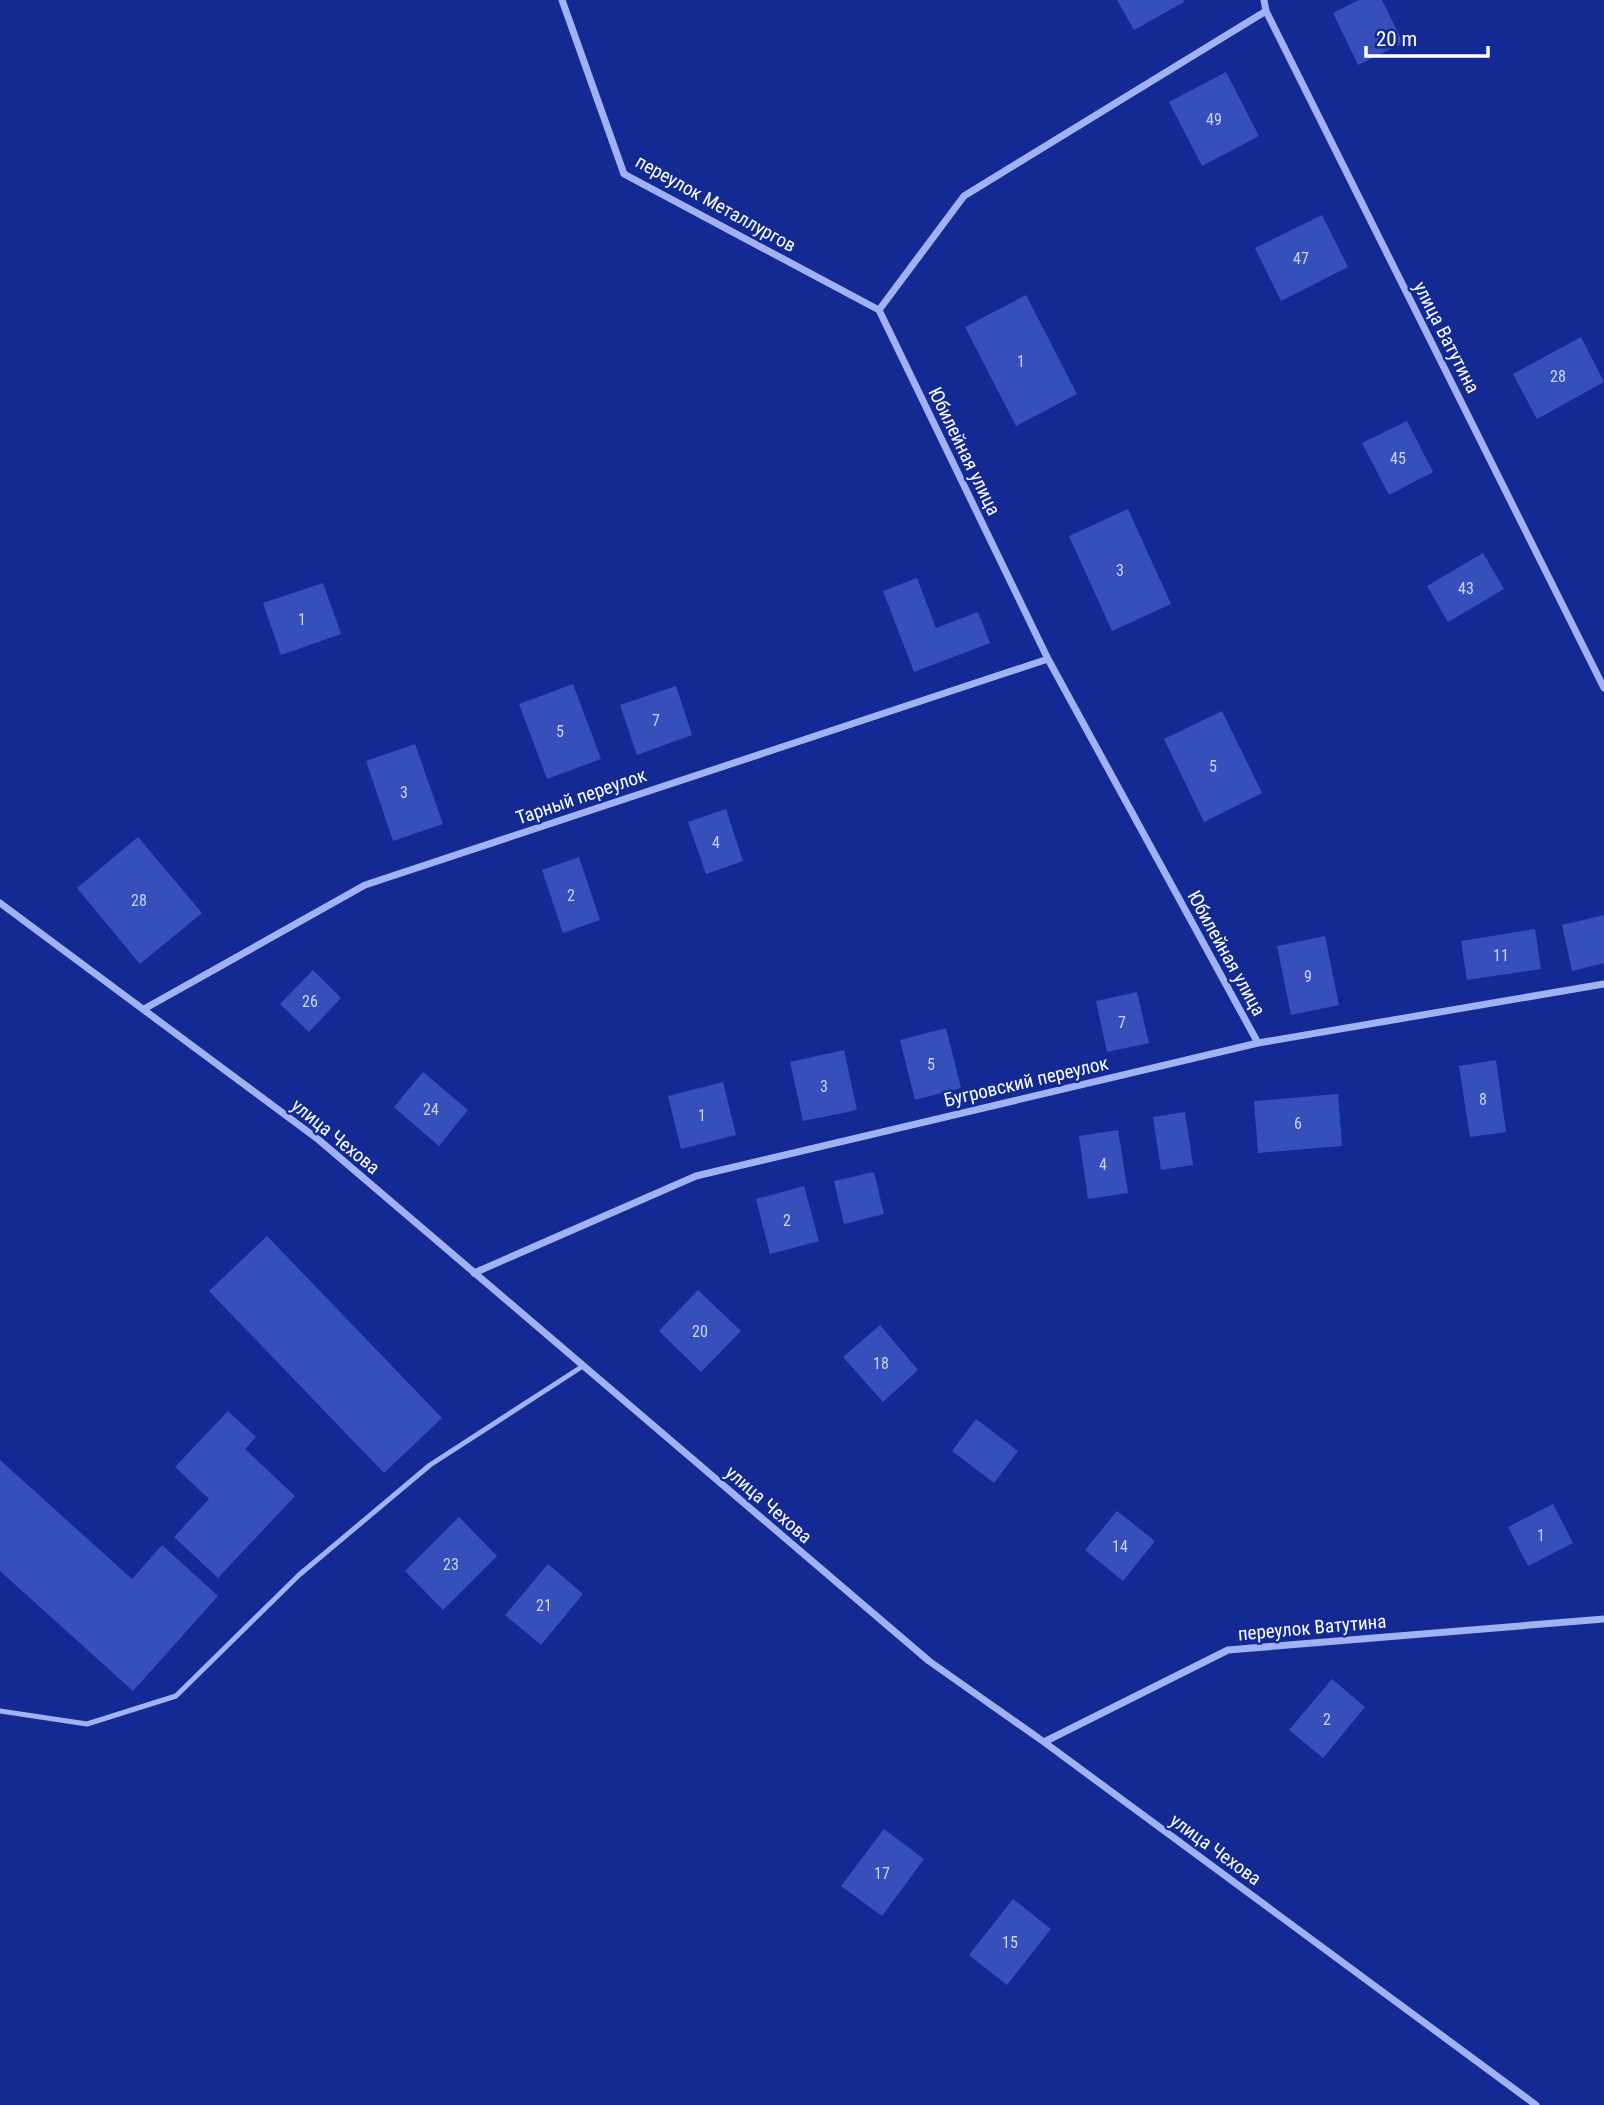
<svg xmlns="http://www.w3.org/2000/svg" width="1604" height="2105" viewBox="0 0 1604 2105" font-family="'Roboto Condensed',sans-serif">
  <rect width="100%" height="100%" fill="#132a94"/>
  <path fill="#3650bb" d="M1117,0H1183L1184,2L1134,30Z
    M1359,0H1382L1403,43L1358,65L1333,13Z
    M1226,72L1259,136L1202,166L1169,102Z
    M1322,215L1348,267L1281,301L1255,248Z
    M1026,295L1077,394L1016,426L965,327Z
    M1581,337L1604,382L1537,419L1513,374Z
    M1407,421L1433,472L1389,495L1362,443Z
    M1128,509L1171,604L1112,631L1069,536Z
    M1483,553L1504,589L1448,622L1427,586Z
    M917,578L936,628L978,612L990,643L914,672L883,591Z
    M323,583L341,634L281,655L263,603Z
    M573,684L601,759L547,779L519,704Z
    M676,686L692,735L637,755L620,705Z
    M1222,711L1262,793L1204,822L1164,739Z
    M415,744L443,824L393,841L366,761Z
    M726,809L743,861L706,874L688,822Z
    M138,837L202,913L140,964L77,888Z
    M579,857L600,920L563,933L542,870Z
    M1604,915V963L1572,971L1562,925Z
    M1535,929L1541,969L1467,980L1461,941Z
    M1325,936L1339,1005L1291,1015L1277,946Z
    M313,970L341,998L309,1032L280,1004Z
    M1137,992L1149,1043L1107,1052L1096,1001Z
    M946,1028L961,1088L915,1100L900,1040Z
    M844,1050L857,1110L803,1121L790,1062Z
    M1496,1060L1506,1132L1470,1137L1459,1066Z
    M423,1072L468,1110L439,1146L394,1107Z
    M723,1082L736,1135L681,1149L668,1096Z
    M1338,1094L1342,1146L1258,1153L1254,1101Z
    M1185,1112L1193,1165L1161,1170L1153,1117Z
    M1118,1130L1128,1193L1088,1199L1079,1136Z
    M874,1172L884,1214L844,1224L834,1181Z
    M804,1186L819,1241L770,1254L756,1199Z
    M267,1236L442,1418L384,1473L209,1291Z
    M698,1290L741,1331L701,1372L659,1331Z
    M880,1325L918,1370L883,1402L843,1357Z
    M228,1411L256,1437L245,1449L295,1496L218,1578L174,1537L209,1499L175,1467Z
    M976,1419L1018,1451L994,1483L952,1451Z
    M0,1460L132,1579L162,1545L218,1596L133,1691L0,1571Z
    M1553,1504L1573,1543L1528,1566L1508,1527Z
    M1117,1511L1155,1541L1123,1581L1085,1550Z
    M459,1517L497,1556L443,1610L405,1571Z
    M548,1564L583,1594L541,1645L505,1615Z
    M1332,1679L1365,1707L1323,1758L1289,1730Z
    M884,1829L924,1859L882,1916L841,1886Z
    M1013,1899L1051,1929L1007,1985L969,1955Z"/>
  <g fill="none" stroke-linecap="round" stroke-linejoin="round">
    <path stroke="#a1b1f2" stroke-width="5" d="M0,1711L87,1724L176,1696L299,1575L430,1465L583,1366"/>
    <path stroke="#a1b1f2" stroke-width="7" d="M562,0L624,174L879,310
      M1264,0L1266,11L1604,688
      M0,903L319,1140L929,1661L1044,1742L1536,2105
      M144,1009L365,885L1048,659
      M1258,1043L1048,659L879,310L964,196L1266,11
      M474,1273L696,1176L1258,1043L1604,984
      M1044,1742L1228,1650L1604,1619"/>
  </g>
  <g text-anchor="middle" stroke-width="5" stroke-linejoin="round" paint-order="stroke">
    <g font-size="16" fill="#cdd3ee">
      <text x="1214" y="125">49</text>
      <text x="1301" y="264">47</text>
      <text x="1021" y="367">1</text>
      <text x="1558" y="382">28</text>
      <text x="1398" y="464">45</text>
      <text x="1120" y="576">3</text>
      <text x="1466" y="594">43</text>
      <text x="302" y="625">1</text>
      <text x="656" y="726">7</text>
      <text x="560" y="737">5</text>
      <text x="1213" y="772">5</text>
      <text x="404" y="798">3</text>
      <text x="716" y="848">4</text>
      <text x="571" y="901">2</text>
      <text x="139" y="906">28</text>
      <text x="1501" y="961">11</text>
      <text x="1308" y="982">9</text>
      <text x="310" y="1007">26</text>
      <text x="1122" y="1028">7</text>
      <text x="931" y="1070">5</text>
      <text x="824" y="1092">3</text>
      <text x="1483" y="1105">8</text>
      <text x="431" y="1115">24</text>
      <text x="702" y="1121">1</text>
      <text x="1298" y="1129">6</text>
      <text x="1103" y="1170">4</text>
      <text x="787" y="1226">2</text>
      <text x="700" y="1337">20</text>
      <text x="881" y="1369">18</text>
      <text x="1541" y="1541">1</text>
      <text x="1120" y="1552">14</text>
      <text x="451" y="1570">23</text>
      <text x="544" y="1611">21</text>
      <text x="1327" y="1725">2</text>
      <text x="882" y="1879">17</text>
      <text x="1010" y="1948">15</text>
    </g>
    <g font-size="19" fill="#fff" stroke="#132a94">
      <text transform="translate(716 203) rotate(29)" y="7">переулок Металлургов</text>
      <text transform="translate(1447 337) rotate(63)" y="7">улица Ватутина</text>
      <text transform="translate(965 451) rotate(64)" y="7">Юбилейная улица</text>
      <text transform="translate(581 796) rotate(-19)" y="7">Тарный переулок</text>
      <text transform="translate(1227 953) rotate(61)" y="7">Юбилейная улица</text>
      <text transform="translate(1026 1081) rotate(-13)" y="7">Бугровский переулок</text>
      <text transform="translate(336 1136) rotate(39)" y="7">улица Чехова</text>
      <text transform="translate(769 1504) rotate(41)" y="7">улица Чехова</text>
      <text transform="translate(1312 1627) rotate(-5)" y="7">переулок Ватутина</text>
      <text transform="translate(1216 1849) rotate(36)" y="7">улица Чехова</text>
    </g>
  </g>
  <path d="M1366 46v10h122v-10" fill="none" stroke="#ffffff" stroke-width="3.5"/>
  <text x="1376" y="46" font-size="21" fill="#ffffff" stroke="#132a94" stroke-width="5" paint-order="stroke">20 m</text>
</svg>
